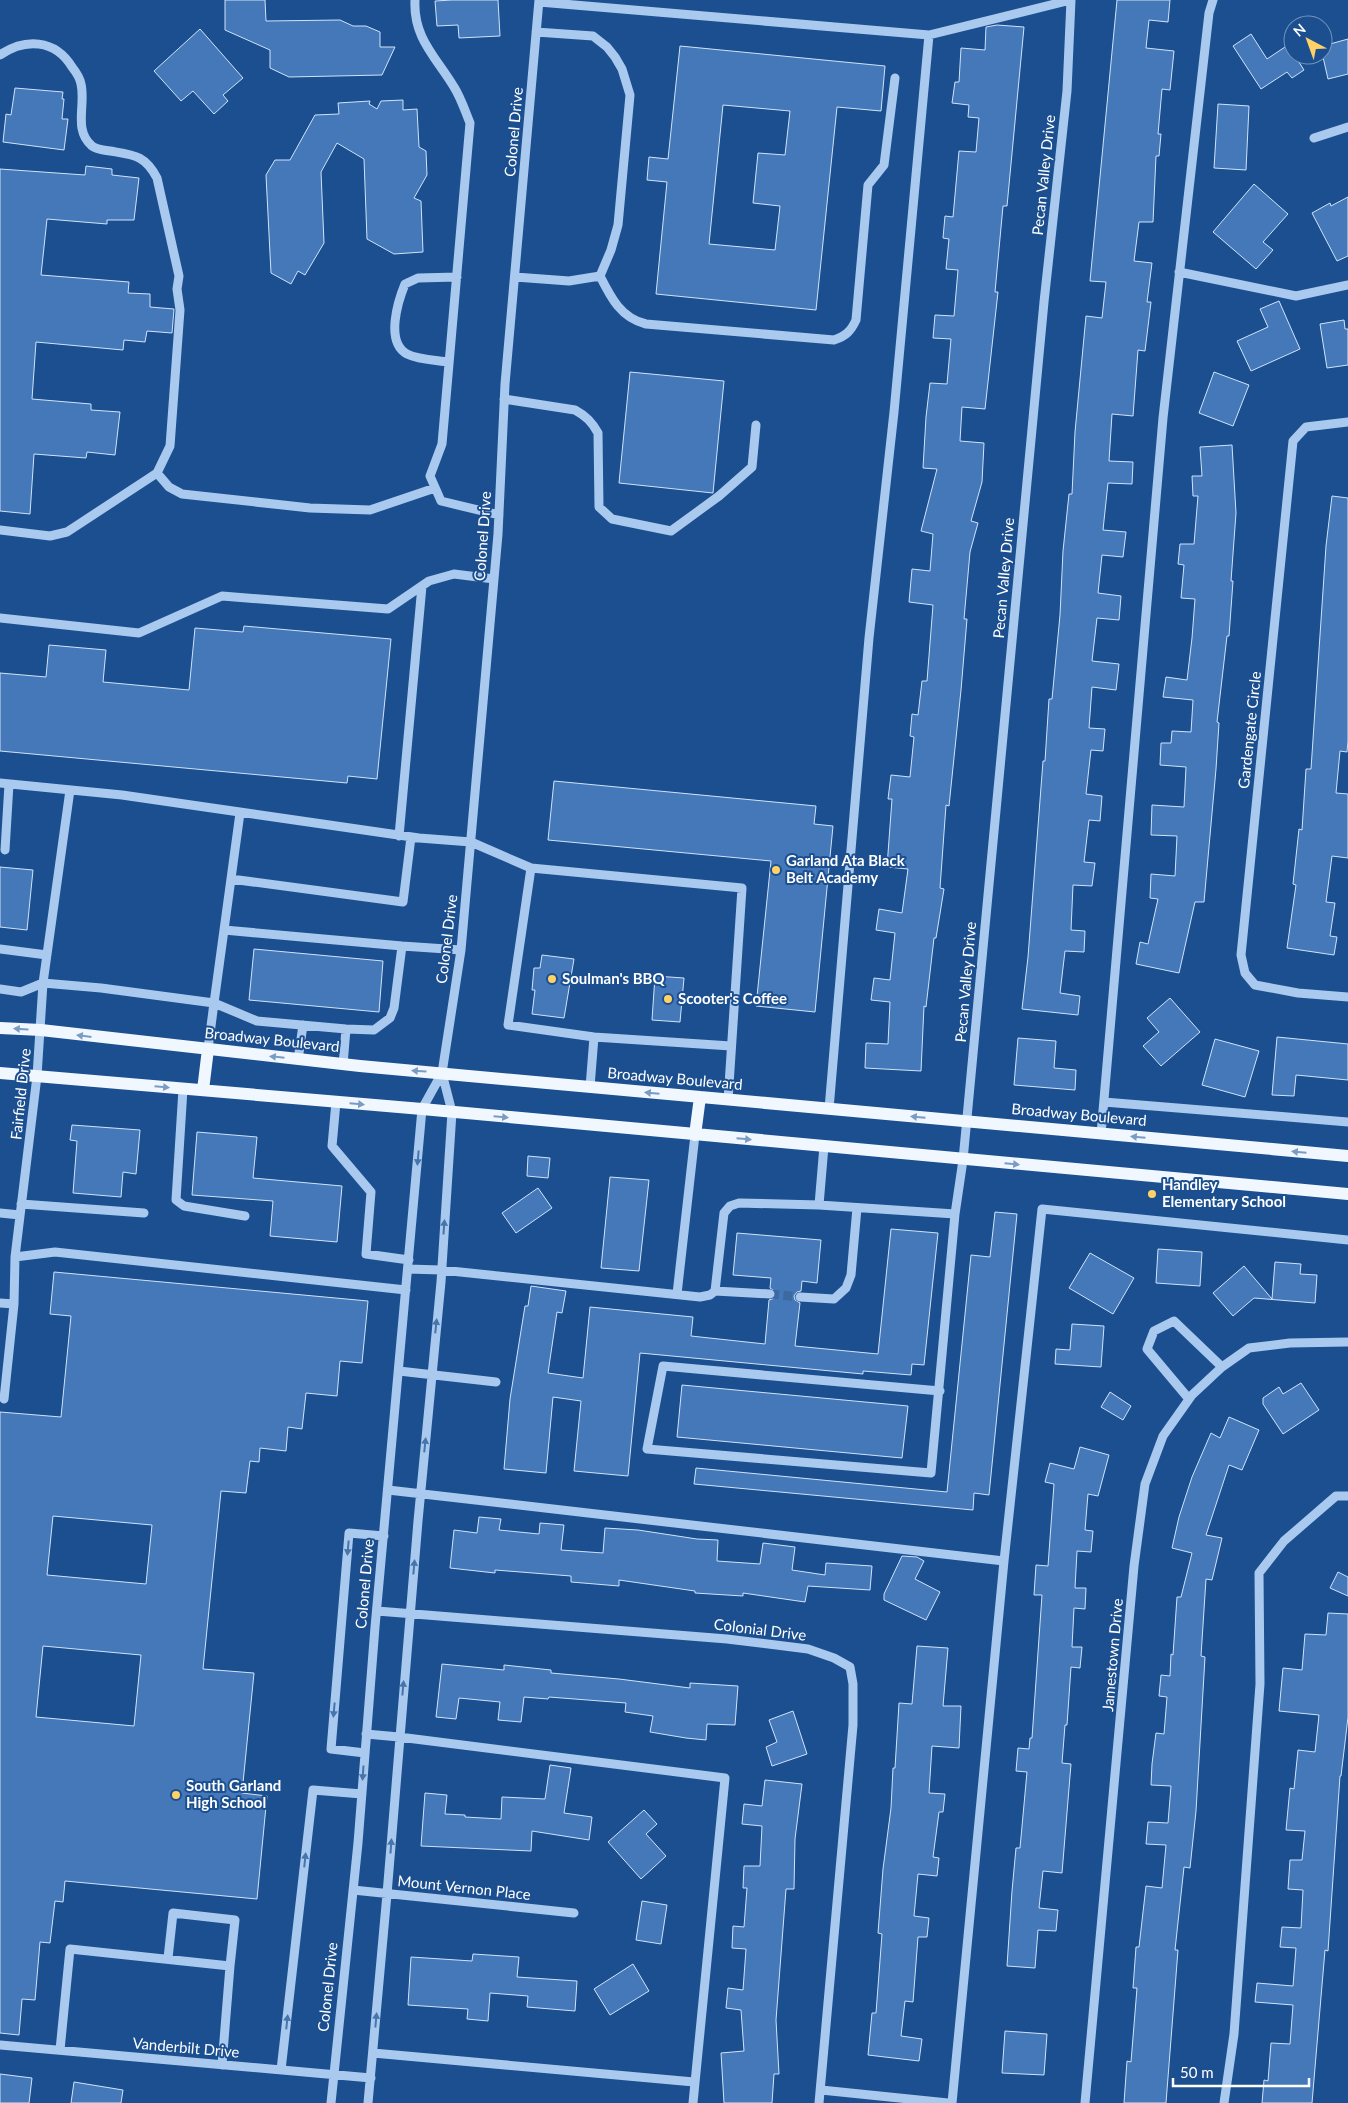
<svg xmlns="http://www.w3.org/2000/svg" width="1348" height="2103" viewBox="0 0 1348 2103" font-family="Lato,sans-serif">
  <rect width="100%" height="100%" fill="#1b4f90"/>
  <path fill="#4478b8" stroke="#d0e3fa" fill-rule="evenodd" d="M225,0H265L266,21L340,20L353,26H366L380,32V47H395L382,75L289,77L270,68V50L225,30Z
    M452,0H498L500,36L459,38L458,25L437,26L435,1Z
    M1117,0H1170L1168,22L1149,20L1146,48L1174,51L1170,90L1162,89L1158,134H1161L1159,156H1156L1153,222H1139L1134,261L1152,263L1147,302H1151L1145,351L1138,350L1133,416L1112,414L1109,461L1133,462L1132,484L1108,483L1103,530L1126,532L1123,557L1102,555L1098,593L1121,596L1119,620L1097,618L1092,661L1119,664L1116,690L1092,687L1089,728L1105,729L1103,751L1091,750L1086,794L1102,796L1100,821L1089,820L1084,862L1095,863L1092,886L1073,885L1071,930L1085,931L1084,952L1065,951L1060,993L1080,996L1078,1015L1022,1009L1028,957L1043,761H1045L1049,699H1052L1060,615L1063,551L1069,494H1072L1075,432L1086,316L1102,318L1106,282L1090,281Z
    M997,25L1024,27L1007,206H1003L995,292H998L985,409L962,407L960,441L984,443L982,482L971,521L978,523L970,552L964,619H967L961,690L949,806L946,805L940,888L944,889L936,938H934L926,1007L924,1006L921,1071L865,1068L866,1043L888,1044L890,1002L871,1000L874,978L890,980L895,933L876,930L879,909L902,913L908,869L887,867L892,799H888L891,775L910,777L914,737L910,736L912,714L918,715L922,681H927L933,605L909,602L912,569L930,571L933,534L921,531L937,469L923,468L926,417L930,383L947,384L951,339L933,338L935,315L954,316L958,270L946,269L949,239L943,238L945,216L953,217L959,151L976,152L979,118L968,117L969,105L952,103L955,82H959L961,48L985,50L986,27Z
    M200,29L243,78L223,95L228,101L214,114L193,91L181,101L154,71Z
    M1251,34L1267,59L1288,45L1304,70L1292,78L1287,72L1261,89L1233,46Z
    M1348,39V74L1328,79L1323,57V46Z
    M680,46L885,66L881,111L837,107L816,310L656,294L667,182L647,180L649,157L668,159ZM723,105L790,111L785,155L758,153L753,203L780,206L775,250L709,244Z
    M15,88L63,92L62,99H64L62,119H68L64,150L3,142L6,114L11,115Z
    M403,100V110L417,109L419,147L426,151L427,175L414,198L421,201L423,252L394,254L367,239L364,159L337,143L321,172L324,243L305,275L298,271L291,284L271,273L266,175L275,160H290L315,115L339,114L338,103L370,101L369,104L377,109L381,101Z
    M1218,104L1249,106L1246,170L1214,168Z
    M86,166L112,169V175L139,178L134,220H107V224L47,219L41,275L129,282L128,293L150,294V307L174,309L172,333L147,331L145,342L124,340L123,350L36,342L32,399L91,404V410L120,412L115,455L87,452L86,458L34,454L30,514L0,511V169L85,175Z
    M1254,184L1288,214L1263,242L1273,250L1256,269L1213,232Z
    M1348,197V256L1337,261L1312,213L1330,203L1331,206Z
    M1279,301L1300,349L1251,371L1237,341L1268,327L1260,309Z
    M1344,320L1345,329H1348V365L1327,368L1320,324Z
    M630,372L724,381L713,493L619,483Z
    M1214,372L1249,385L1233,426L1199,413Z
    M1232,445L1236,513L1231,581H1233L1229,636H1227L1217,722L1219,723L1216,769L1204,902H1195L1179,973L1136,964L1140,942L1148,944L1158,899L1150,898L1151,874L1175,876L1177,836L1151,835L1152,805L1184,807L1186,767L1160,765L1161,743H1171L1172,731L1191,732L1193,700L1163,697L1166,677L1187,680L1192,638L1195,599L1181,598L1184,565L1178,564L1180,544H1194L1198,496H1193L1192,476H1202L1200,447Z
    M1332,496L1348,498V741L1347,752L1340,751L1336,793L1348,794V858L1332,856L1326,902L1335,903L1330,936L1337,937L1334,955L1287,948L1296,885L1293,884L1299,829L1302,830L1306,769H1311L1326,546Z
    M244,626L391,639L377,779L348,776L347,783L0,751V673L46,677L49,645L106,650L103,682L189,690L195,628L243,632Z
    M554,781L816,806L814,824L833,826L815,1012L756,1006L771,861L548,840Z
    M0,867L33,870L27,930L0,927Z
    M254,949L383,961L379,1012L249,1000Z
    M542,955L574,959L564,1018L532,1014L535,990H532L534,968H540Z
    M655,976L684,978L680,1022L652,1020Z
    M1170,998L1200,1032L1161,1066L1143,1046L1159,1032L1147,1018Z
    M1277,1037L1348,1044V1080L1296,1075L1294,1096L1272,1095Z
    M1018,1038L1056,1041L1054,1068L1076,1070L1075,1090L1014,1085Z
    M1215,1039L1259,1051L1245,1097L1202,1085Z
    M72,1125L140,1130L136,1174L123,1172L121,1197L73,1193L77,1141L70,1140Z
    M197,1132L257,1137L253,1178L342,1186L337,1242L270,1236L273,1201L192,1195Z
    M528,1156L550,1158L548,1178L527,1176Z
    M610,1177L649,1180L639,1271L601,1268Z
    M538,1188L552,1208L516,1233L502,1213Z
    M995,1212L1017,1214L989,1495L974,1493L973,1510L694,1484L696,1468L947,1492L971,1255L990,1257Z
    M891,1229L938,1233L924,1365L912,1364L911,1375L863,1371V1374L640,1353L628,1476L574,1471L581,1401L553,1397L546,1473L504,1469L510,1399L525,1306H528L531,1286L566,1291L562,1313L557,1312L548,1373L583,1378L590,1307L693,1317L691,1336L765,1344L769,1300L775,1298L776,1292L770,1288L771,1278L733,1275L737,1233L821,1240L817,1283L802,1281L801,1291L797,1292L794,1296L795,1300L800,1303L795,1346L878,1354Z
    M1158,1249L1202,1252L1200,1286L1156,1283Z
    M1090,1253L1134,1278L1113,1314L1069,1288Z
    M1275,1262L1301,1264L1300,1274L1317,1275L1315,1303L1254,1298L1233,1316L1213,1293L1244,1266L1272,1299Z
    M54,1272L368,1301L362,1363L340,1361L337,1396L306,1393L302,1429L288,1427L286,1451L260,1448L259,1462L250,1461L246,1493L221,1491L203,1669L254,1673L242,1793L267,1796L257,1899L65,1881L63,1902L55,1901L50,1943L40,1942L35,2000L22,1999L19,2035L0,2033V1412L61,1417L71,1316L50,1314ZM53,1516L152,1525L146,1584L47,1575ZM43,1646L141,1655L134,1726L36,1717Z
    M1072,1324L1104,1326L1101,1367L1055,1364L1056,1349L1070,1350Z
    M1301,1383L1319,1410L1283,1434L1263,1404V1398L1279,1387L1283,1394Z
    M682,1385L908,1406L902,1458L677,1437Z
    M1110,1392L1131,1406L1123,1420L1101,1407Z
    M1229,1417L1259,1430L1242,1470L1229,1465L1206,1535L1222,1538L1212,1580L1206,1579L1201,1656L1205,1657L1196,1811L1190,1868L1184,1867L1175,1950H1178L1166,2103H1124L1127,2061L1131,2062L1137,1988H1133L1136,1947H1139L1146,1886L1162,1888L1166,1845L1146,1844L1148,1822L1168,1823L1171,1786L1151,1785L1152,1764L1156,1733L1164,1734L1167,1697L1159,1696L1161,1675L1170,1676L1171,1654L1173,1655L1177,1597H1181L1192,1553L1172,1548L1179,1517L1192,1477L1211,1433L1220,1438Z
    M1080,1447L1109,1455L1098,1496L1088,1494L1085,1530L1093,1531L1091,1552L1077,1551L1075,1588H1086L1085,1609L1074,1608L1072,1647H1082L1080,1668L1071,1667L1067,1725H1065L1062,1763L1071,1764L1062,1873L1043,1871L1039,1908L1058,1910L1056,1931L1038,1930L1035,1968L1007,1966L1012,1891L1016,1848H1020L1027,1772L1016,1771L1018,1748L1029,1749L1030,1738H1032L1042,1595H1034L1036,1565L1048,1566L1054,1484L1045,1482L1050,1463L1074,1469Z
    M479,1517L501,1519L499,1530L539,1534L540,1523L564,1525L561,1550L603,1553L605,1528L638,1530L697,1539L718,1540L717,1561L760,1564L763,1543L795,1547L792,1570L825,1575L826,1563L872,1566L870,1590L808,1586L805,1602L743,1593V1596L695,1593V1591L619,1580V1586L571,1582V1576L495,1570V1573L450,1568L454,1530L477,1533Z
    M902,1556L917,1557L924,1561L915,1579L940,1592L926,1620L884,1600V1594Z
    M1338,1572L1348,1577V1596L1330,1588Z
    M1328,1613L1348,1614V1717L1341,1776H1340L1328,1951L1325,1950L1312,2103H1262L1264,2080L1268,2081L1271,2043L1290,2044L1293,2005L1255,2002L1257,1983L1293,1986L1296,1948L1280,1947L1282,1927L1301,1928L1303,1890L1288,1889L1290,1860H1302L1305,1831L1286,1830L1290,1788L1294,1789L1298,1750L1315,1752L1319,1715L1279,1711L1283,1668L1302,1670L1305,1634L1326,1635Z
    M917,1646L948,1648L943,1706H961L959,1748L932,1746L929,1793L945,1794L943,1812H939L933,1857L939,1858L937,1876L918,1874L914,1916L929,1918L927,1937H918L913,2002L905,2001L901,2036L922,2039L919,2061L868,2055L872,2013H876L882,1934L878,1933L883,1869L891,1808L893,1768H895L899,1703L912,1704Z
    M442,1664L504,1670V1665L551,1670V1673L619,1679L690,1688V1683L738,1686L735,1725L707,1724L706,1740L686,1738L650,1732L653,1716L625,1712L626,1703L549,1697L548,1699L524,1697L521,1722L498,1720L500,1702L459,1698L456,1719L436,1717Z
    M793,1711L807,1754L772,1766L766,1747L777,1742L769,1720Z
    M550,1765L571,1768L564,1813L592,1817L589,1840L532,1831L531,1851L421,1846L425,1793L447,1795L445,1814L465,1815V1817L501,1819L502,1797L545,1799Z
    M765,1780L802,1784L795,1839L794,1889H786L776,2020L779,2074H774L772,2103H724L721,2053L744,2051L741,2010L726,2008L728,1988L743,1990L746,1949L732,1948L733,1926L744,1927L747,1888H743L744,1866H760L762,1826L742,1824L744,1804L762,1806Z
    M644,1810L657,1824L646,1834L666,1856L641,1879L608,1842Z
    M642,1901L667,1905L661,1944L636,1940Z
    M473,1954L519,1957L517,1977L577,1981L575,2011L527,2007L528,1996L490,1993L488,2021L467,2019L468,2009L408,2005L411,1957L472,1961Z
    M633,1964L649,1991L610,2015L594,1989Z
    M1005,2031L1047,2034L1044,2075L1002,2073Z
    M0,2074L32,2078L29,2103H0Z
    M74,2082L123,2090L121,2103H71Z"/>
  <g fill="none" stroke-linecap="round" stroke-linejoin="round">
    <path stroke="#3d69a1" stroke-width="9" stroke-dasharray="9 4.5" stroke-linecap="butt" d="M770,1294L800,1297"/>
    <path stroke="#aac9ee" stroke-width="9" d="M415,0C413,38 436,57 454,87C461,98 465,111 470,123L442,444L430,476L441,501L499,515
      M539,2L929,35L1071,0
      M0,55C25,38 55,39 72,67C76,72 80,78 81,84C86,105 73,130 92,146C97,150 104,150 110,151C134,155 145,155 157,178L179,276L177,289L180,310L170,446L157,473L67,532L50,536L0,530
      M1314,138L1348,127
      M1179,272L1296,296L1348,285
      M600,276C611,298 621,318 646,324L834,340C846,336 851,331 856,320L868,185L884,165L895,78
      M515,277L569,281L600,276L611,250L618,225L630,95L622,69L615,57L607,47L593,36L536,32
      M449,362C436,360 419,360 407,354C385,342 398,301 405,284L418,278L457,277
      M504,399L575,410C586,416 592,422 598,433L599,507L612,519L671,531L719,496L752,467L756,425
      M1348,422L1306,427L1293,441L1241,955L1245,973L1255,985L1298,993L1348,997
      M157,473L169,487L182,494L310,508L370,510L435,488
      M0,618L139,633L222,596L388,609L429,581L454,574L494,579
      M0,783L122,795L419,838L471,842L531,868L742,888L728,1100
      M399,836L422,586
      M5,850L9,784
      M531,868L508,1025L594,1037
      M231,879L403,902L411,837
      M224,930L402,946L394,1008L390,1018L374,1030L346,1029L257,1021L214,1003L240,813
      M402,946L461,950
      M0,949L47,955
      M0,989L21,992L43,983L70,790
      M298,1060L303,1025
      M343,1065L346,1029
      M590,1087L594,1037L731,1046
      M183,1089L176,1200L184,1206L245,1216
      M336,1102L332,1146L371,1192L366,1254L409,1260
      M1104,1102L1348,1122
      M829,1109L869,638L894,412L929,35
      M1101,1134L1163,418L1209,13L1213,0
      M824,1146L819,1205L955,1214L963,1160L1044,302L1067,91L1071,0
      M21,1204L144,1213
      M0,1213L20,1215
      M15,1257L55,1252L406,1290
      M408,1269L441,1270L700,1297L710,1295L715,1291L724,1213L730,1206L739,1203L819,1205
      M715,1291L770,1294
      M677,1294L695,1135
      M800,1297L834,1299L846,1288L851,1275L857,1208
      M0,1303L14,1304
      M399,1371L496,1382
      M940,1391L663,1366L647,1449L931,1473L955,1214
      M4,1399L14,1304L15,1257L37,1076L43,983L101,988L214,1003L208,1049
      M1189,1399L1147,1349L1154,1331L1174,1321L1222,1367
      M388,1490L1004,1561
      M377,1611L727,1639L808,1649L834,1658L850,1667L853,1684V1725L819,2103
      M366,1734L399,1737L725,1778L693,2103
      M365,1753L331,1749L349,1533L384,1536
      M353,1890L574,1913
      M168,1958L173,1913L235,1920L230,1966
      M0,2045L371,2078
      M60,2050L70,1949L230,1966L222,2065
      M373,2053L694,2082
      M281,2070L313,1790L362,1794
      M821,2090L948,2103
      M331,2103L358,1843L375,1627L422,1109L442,1073L461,950L498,534L505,384L539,0
      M368,2103L387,1894L418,1521L441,1282L452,1112L442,1073
      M952,2103L1004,1561L1042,1209L1348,1240
      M1085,2103L1134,1566L1145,1484L1163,1436L1192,1395L1222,1367L1249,1348L1290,1343L1348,1342
      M1224,2103L1234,2034L1260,1684L1259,1573L1284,1541L1336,1496H1348"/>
    <path stroke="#f1f7ff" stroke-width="12" d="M0,1028L41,1030L360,1066L1348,1156
      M0,1073L422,1109L1348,1194
      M203,1090L208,1049
      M695,1135L700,1097"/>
  </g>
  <defs><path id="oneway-solid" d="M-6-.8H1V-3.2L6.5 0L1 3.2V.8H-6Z" transform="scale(1.25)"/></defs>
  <g fill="#7b9bc2">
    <use href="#oneway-solid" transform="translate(21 1029) rotate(-177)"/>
    <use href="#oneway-solid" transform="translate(84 1036) rotate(-173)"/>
    <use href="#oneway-solid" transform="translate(277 1057) rotate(-174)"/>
    <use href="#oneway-solid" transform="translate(419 1071) rotate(-176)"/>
    <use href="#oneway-solid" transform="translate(162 1087) rotate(5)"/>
    <use href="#oneway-solid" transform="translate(652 1093) rotate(-175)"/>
    <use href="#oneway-solid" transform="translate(357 1104) rotate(5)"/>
    <use href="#oneway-solid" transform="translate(501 1117) rotate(5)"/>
    <use href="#oneway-solid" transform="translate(918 1117) rotate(-175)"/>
    <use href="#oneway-solid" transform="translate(1138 1137) rotate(-175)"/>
    <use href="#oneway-solid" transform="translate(744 1139) rotate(5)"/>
    <use href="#oneway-solid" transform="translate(1299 1152) rotate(-175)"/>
    <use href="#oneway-solid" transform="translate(1012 1164) rotate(5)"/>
  </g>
  <g fill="#4674ac">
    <use href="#oneway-solid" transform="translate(418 1158) rotate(95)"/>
    <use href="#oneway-solid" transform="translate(444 1227) rotate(-86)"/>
    <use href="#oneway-solid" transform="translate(436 1326) rotate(-84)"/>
    <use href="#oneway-solid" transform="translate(425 1445) rotate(-84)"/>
    <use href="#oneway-solid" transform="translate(348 1548) rotate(95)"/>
    <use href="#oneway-solid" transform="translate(414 1567) rotate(-85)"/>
    <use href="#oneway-solid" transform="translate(403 1688) rotate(-85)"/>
    <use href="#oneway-solid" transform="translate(334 1710) rotate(95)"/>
    <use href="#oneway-solid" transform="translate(363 1773) rotate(94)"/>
    <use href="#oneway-solid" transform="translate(391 1846) rotate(-86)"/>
    <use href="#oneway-solid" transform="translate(305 1860) rotate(-84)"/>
    <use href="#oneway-solid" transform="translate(376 2020) rotate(-85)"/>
    <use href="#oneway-solid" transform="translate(287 2022) rotate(-84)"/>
  </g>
  <g fill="#ffd267" stroke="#1b4f90" stroke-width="2">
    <circle cx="776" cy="870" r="5"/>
    <circle cx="552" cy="979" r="5"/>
    <circle cx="668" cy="999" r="5"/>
    <circle cx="1152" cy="1194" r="5"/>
    <circle cx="176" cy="1795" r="5"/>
  </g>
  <g text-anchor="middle" stroke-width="4" stroke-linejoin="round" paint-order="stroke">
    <g font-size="15" fill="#fff" stroke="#1b4f90">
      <text transform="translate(514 132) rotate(-85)" y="5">Colonel Drive</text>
      <text transform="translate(1044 175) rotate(-84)" y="5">Pecan Valley Drive</text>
      <text transform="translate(483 536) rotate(-86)" y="5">Colonel Drive</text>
      <text transform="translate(1004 578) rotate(-85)" y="5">Pecan Valley Drive</text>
      <text transform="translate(1250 730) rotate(-84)" y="5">Gardengate Circle</text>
      <text transform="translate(447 939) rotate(-83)" y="5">Colonel Drive</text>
      <text transform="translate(966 982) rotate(-85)" y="5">Pecan Valley Drive</text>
      <text transform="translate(272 1040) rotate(6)" y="5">Broadway Boulevard</text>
      <text transform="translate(675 1079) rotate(5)" y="5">Broadway Boulevard</text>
      <text transform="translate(21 1094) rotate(-84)" y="5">Fairfield Drive</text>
      <text transform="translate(1079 1115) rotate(5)" y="5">Broadway Boulevard</text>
      <text transform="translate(365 1584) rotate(-85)" y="5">Colonel Drive</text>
      <text transform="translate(760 1630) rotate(7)" y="5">Colonial Drive</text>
      <text transform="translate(1113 1655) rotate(-85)" y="5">Jamestown Drive</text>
      <text transform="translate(464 1888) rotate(6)" y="5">Mount Vernon Place</text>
      <text transform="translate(328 1987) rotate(-84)" y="5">Colonel Drive</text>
      <text transform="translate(186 2048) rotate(5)" y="5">Vanderbilt Drive</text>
    </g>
    <g font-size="15" font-weight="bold" fill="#fff" stroke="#1b4f90" text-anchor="start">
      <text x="786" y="866">Garland Ata Black<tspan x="786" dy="17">Belt Academy</tspan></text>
      <text x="562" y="984">Soulman's BBQ</text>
      <text x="678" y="1004">Scooter's Coffee</text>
      <text x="1162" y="1190">Handley<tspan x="1162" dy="17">Elementary School</tspan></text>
      <text x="186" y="1791">South Garland<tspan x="186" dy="17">High School</tspan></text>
    </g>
  </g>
  <g transform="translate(1308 40) rotate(319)"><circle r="24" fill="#1b4f90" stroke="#7695bc"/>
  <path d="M0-4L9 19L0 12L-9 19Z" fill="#ffd267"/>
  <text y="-8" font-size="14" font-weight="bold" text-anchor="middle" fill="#ffffff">N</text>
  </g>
  <path d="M1173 2078v8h136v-8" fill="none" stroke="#ffffff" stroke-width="2.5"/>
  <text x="1180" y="2078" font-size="15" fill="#ffffff" stroke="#1b4f90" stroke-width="4" paint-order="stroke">50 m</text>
</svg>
